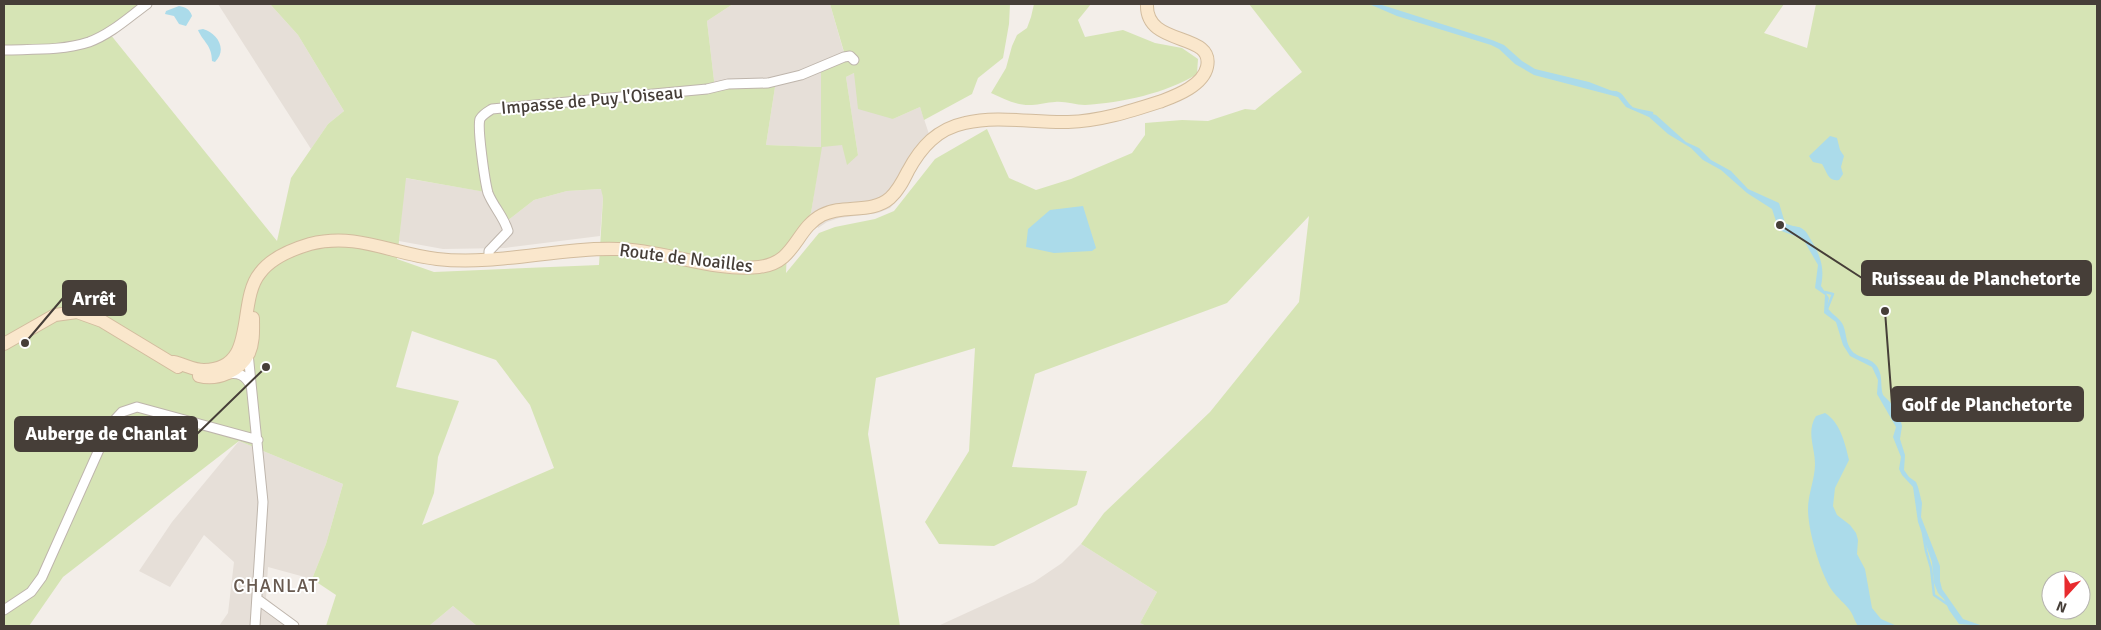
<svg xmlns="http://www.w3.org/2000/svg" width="2101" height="630" viewBox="0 0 2101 630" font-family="Signika,sans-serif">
  <rect width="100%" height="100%" fill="#f3eee9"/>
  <path fill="#e6dfd8" d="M218,4H270L298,35L344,111L328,124L311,149Z
    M733,4H830L844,53L842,145L858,155L846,77L854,73L893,119L920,107L933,146L923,157L903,194L890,208L878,213L839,218L827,222L818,228L811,213L821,147L766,145L775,87L715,89L707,21Z
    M405,178L486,192L503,224L534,200L567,191L602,189L603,198L600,236L505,248L443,249L399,241Z
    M239,441L343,484L326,544L312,579L268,567L266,598L300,626H219L228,613L234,562L204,535L170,587L139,571L172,522Z
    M1081,544L1157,592L1140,623L1146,626H938L1034,582L1062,563Z
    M453,606L477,626H429Z"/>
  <path fill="#d6e4b5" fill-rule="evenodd" d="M4,4H140L106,29L277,241L291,178L328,124L344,111L298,35L270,4H733L707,21L715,89L775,87L766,145L821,147V62L844,52L830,4H1010L1009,24L1003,58L978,78L972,94L924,120L920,107L893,119L858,109L854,73L846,77L858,155L847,165L842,145L822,147L811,213L787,250L786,273L819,233L835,227L875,219L894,211L935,159L987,129L1009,178L1036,190L1071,179L1132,153L1145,135V123L1182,120L1208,121L1245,109L1255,110L1302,72L1249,4H1784L1764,33L1807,48L1816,4H2097V626H1146L1140,623L1157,592L1081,544L1104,513L1210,412L1299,302L1309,216L1227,303L1035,374L1012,467L1087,471L1077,505L994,546L939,544L925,522L969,451L975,348L876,378L868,434L900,626H477L453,606L429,626H326L336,595L312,579L326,544L343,484L239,441L63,577L29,626H4ZM406,178L485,192L503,224L534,200L567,191L601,189L603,198L599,265L434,272L397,259ZM412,331L496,360L530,405L554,468L422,525L434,493L438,457L459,401L396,387ZM2051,580H2081V610H2051Z
    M1034,4H1091L1078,20L1085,37L1123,30L1155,43L1182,48L1198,59L1197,74C1167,93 1121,103 1085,105C1075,105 1065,101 1055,102C1047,102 1039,105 1032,105C1017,106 1004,99 991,93L1006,68L1012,46L1017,35L1027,28L1031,17Z"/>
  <path fill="#abdbea" d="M1369,4H1379L1492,40L1504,45L1522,61L1535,69L1589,82L1620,94L1627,104L1632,108L1656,115L1686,142L1699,148L1711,160L1731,171L1748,189L1779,203L1785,223C1791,227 1799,225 1804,230C1807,232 1809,237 1811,240C1820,255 1825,267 1821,286L1829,298L1827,307C1831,314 1840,318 1843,325C1847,334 1845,342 1852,351C1859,359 1872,357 1878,368C1883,377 1880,386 1883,395L1892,404L1900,418L1902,426L1900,439L1905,455L1904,470L1909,477L1916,482L1918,487L1922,503L1921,517L1940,566V581L1942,589L1963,619L1983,626L1959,624L1949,610L1944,599L1938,593L1934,583L1932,562L1918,522L1913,487L1902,475L1899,469L1901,457L1893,437L1896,427L1877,394L1878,380L1872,367L1850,356L1843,345L1836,322L1824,313L1825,295L1815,288L1818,265L1803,239L1779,230L1772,209L1747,193L1721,170L1703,160L1691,148L1668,134L1649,117L1626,107L1618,97L1534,75L1515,64L1499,49L1491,45L1397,16Z
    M179,6C185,7 190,9 192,16L186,26L179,24L174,16L165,14L166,11Z
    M203,29C217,33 228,49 215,62L212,61C212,45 203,42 198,30Z
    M1830,136L1837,138L1840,150L1844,156L1841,167L1843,174L1839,180C1828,182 1827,172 1822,164L1813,162L1809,156Z
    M1083,206L1096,248L1092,251L1054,253L1026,247L1028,229L1050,210Z
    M1825,413C1840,422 1845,443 1849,460L1835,488L1833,506L1837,515L1850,525L1856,533L1858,540L1857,554L1865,569L1872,608L1881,619L1897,626H1858C1855,622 1854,617 1851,612C1846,604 1837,598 1831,589C1820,571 1808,531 1808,509C1808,494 1815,479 1815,464C1815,447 1806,432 1816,416Z"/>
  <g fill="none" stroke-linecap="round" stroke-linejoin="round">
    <path stroke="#abdbea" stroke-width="2.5" d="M1611,92C1624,91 1623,102 1632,108C1638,111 1646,111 1652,113
      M1825,292L1833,294L1827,309
      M1923,533L1926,551L1931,568L1934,595L1947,604"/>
    <g stroke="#beb5ac" stroke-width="11">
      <path id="street" d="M4,50C31,49 62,51 89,42C111,34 129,17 147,4
        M489,259V251L508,231C504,217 493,206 488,193C485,182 477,128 480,119C483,114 487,112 492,109L707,89L728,84L768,83L801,75L844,57L850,56L854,60
        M248,353L263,502L255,626
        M227,374C239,372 245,375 251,386
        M257,599L294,626
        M4,610L31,592L42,577L110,425L122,412L137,407L258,440"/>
    </g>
    <g stroke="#d2bc9e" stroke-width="14">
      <path id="secondary" d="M4,344L55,315L77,312L102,321L178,367
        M173,362C184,364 193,370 204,370C259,370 236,302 260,273C271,258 293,249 310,244C357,232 392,254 437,259C497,266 558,247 618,249C665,250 712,272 759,267C796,263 795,229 822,215C843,204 872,214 890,198C898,191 903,181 908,171C921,147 937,129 965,123C998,115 1034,123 1068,122C1101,121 1131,111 1162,101C1178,95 1203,85 1207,67C1215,31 1145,48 1147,4
        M199,376C218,381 240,371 249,353C254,342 253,329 253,318"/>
    </g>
    <use href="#street" stroke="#fff" stroke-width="9"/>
    <use href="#secondary" stroke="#fae7cc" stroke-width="12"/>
  </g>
  <g text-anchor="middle" stroke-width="4" stroke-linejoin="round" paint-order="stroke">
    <g font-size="18" fill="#463e38" stroke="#fff">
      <text transform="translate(592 100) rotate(-5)" y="6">Impasse de Puy l'Oiseau</text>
      <text transform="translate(686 258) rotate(7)" y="6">Route de Noailles</text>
    </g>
    <g font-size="19" letter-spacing="1" fill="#685a50" stroke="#fff">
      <text x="276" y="592">CHANLAT</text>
    </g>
  </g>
  <path fill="none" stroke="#463e38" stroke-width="2" d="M1780 225L1862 278M25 343L63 298M1885 311L1892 404M266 367L197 434"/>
  <g fill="#463e38" stroke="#fff" stroke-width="2">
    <circle cx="1780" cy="225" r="5"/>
    <circle cx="25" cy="343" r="5"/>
    <circle cx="1885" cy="311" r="5"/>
    <circle cx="266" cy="367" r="5"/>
  </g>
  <g fill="#463e38" stroke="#463e38" stroke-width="2">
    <rect x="1862" y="261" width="229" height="34" rx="5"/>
    <rect x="63" y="281" width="63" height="34" rx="5"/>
    <rect x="1892" y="387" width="191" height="34" rx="5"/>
    <rect x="15" y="417" width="182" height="34" rx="5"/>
  </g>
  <g font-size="19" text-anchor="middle" font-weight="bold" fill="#fff">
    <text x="1976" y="285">Ruisseau de Planchetorte</text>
    <text x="94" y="305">Arrêt</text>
    <text x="1987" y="411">Golf de Planchetorte</text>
    <text x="106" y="440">Auberge de Chanlat</text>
  </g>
  <rect width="2101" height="630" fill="none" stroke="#463e38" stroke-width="10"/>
  <g transform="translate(2066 595) rotate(201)"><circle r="24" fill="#ffffff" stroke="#b5b2af"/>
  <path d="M0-4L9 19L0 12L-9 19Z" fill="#e82b2e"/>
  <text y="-8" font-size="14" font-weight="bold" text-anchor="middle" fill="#463e38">N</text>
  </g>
</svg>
